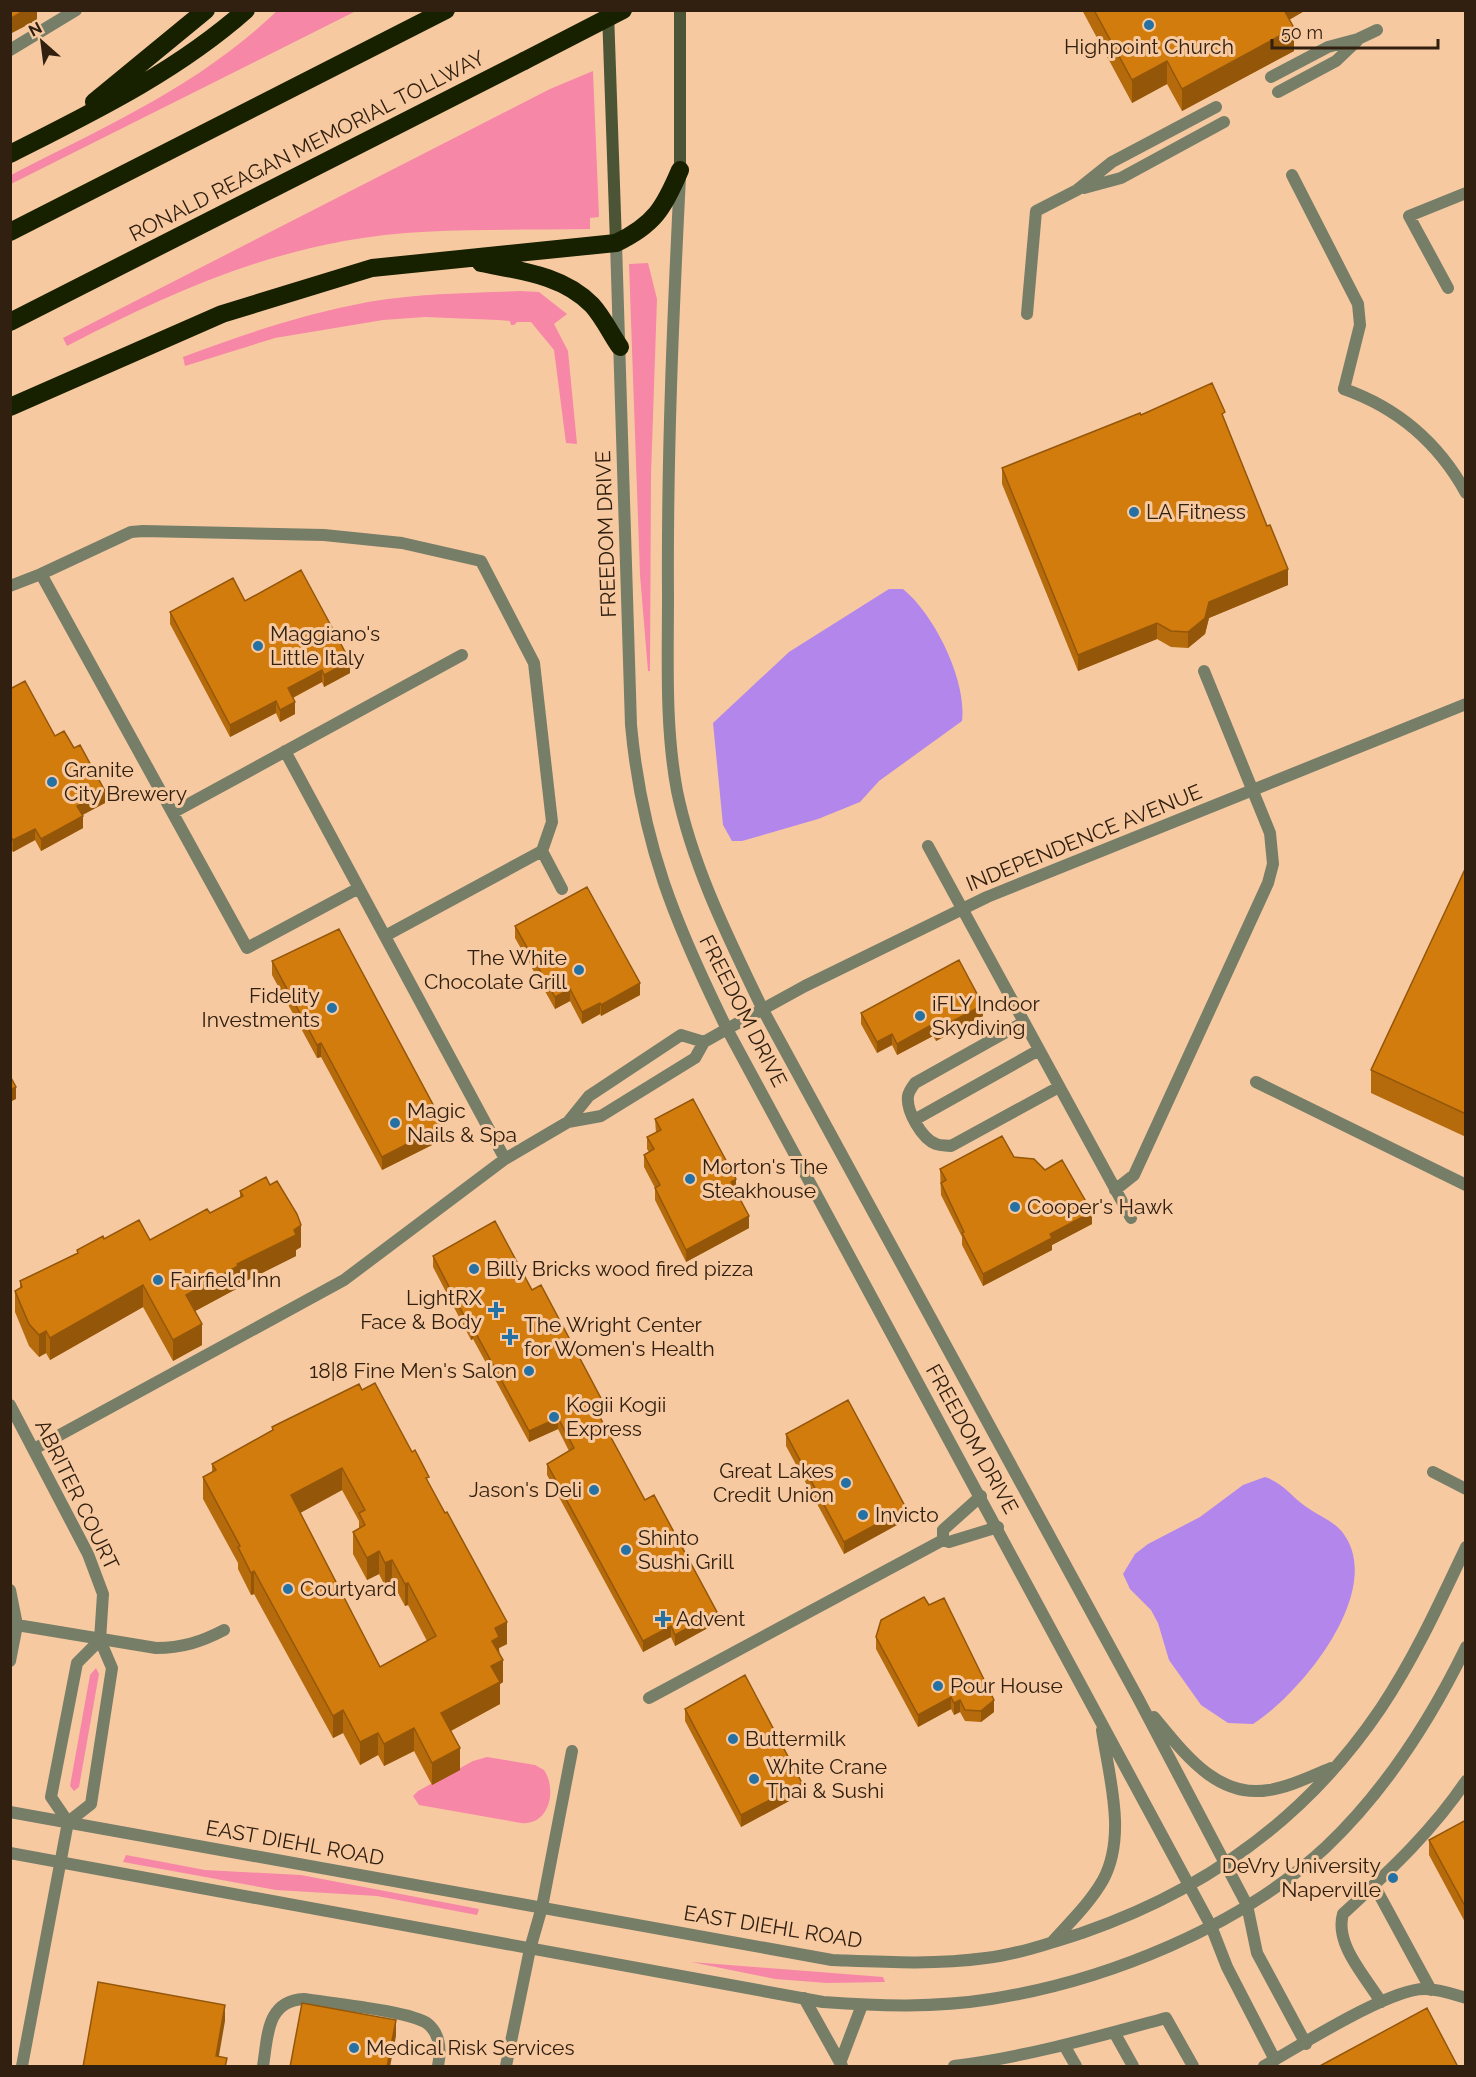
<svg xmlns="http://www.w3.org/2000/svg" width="1476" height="2077" viewBox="0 0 1476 2077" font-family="Raleway,sans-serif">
  <rect width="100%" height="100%" fill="#f7c9a1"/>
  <path fill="#f787a7" d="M278,10L356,11L11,184V175C106,126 199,86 278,10Z
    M593,71L599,217L590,218V229C509,231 424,226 344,241C245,259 156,300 67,346L63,338L550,89Z
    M648,263L657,299L651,475L650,671H648L640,575L629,264Z
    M520,291L539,292L567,314L554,324L568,351L577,444L566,443L554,350L531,322H517L514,325H511L510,321L498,320L425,317L383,320L275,338L185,366L183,357C244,334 304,314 368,302C418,293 470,293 520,291Z
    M96,1668L99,1674L79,1787L74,1791L70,1786L90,1675Z
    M487,1757L535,1765L544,1770C557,1789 550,1826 521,1823L419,1805L413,1796L418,1791L473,1761Z
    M126,1855L205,1870L301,1875L479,1909L477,1915L377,1896L276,1890L123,1862Z
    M691,1962L883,1977L885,1982L827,1983L775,1979Z"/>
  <path fill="#b286eb" d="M889,589H903C935,615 967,681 962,721L879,781L860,802L818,819L742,841H732L723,825L713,723L789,652Z
    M1265,1477C1283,1483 1291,1496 1305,1506C1317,1515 1334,1521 1343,1533C1386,1590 1301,1694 1253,1724L1228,1723L1201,1705L1169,1660L1158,1623L1151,1610L1130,1589L1123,1574L1135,1554L1148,1544L1200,1517L1243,1485Z"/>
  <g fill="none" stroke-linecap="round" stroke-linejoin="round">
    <path stroke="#767e68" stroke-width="12" d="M10,50L76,10
      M1271,77L1328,47L1358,39L1377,30
      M1278,92L1336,61L1357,41
      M1292,175L1358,304L1360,325L1344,389
      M1084,188L1121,178L1224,122
      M1448,288L1409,216L1466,193
      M1027,314L1036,211L1077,190L1112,162L1216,107
      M10,586L41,574
      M285,751L505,1159
      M174,812L462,655
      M928,846L1131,1218
      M542,851L562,889
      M359,888L247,948L41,574L131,532L143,531L324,535L402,543L481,561L534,663L552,822L542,851L385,936
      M1024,1022L915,1083C912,1087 909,1091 908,1096C906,1111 922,1139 936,1144C941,1146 946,1145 951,1146L1059,1087
      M1256,1082L1466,1185
      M916,1119L1039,1050
      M568,1122L589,1096L681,1035L704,1042
      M1115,1190L1134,1175L1268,883L1273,864L1270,833L1204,671
      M34,1449L344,1280L505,1159L568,1122L601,1116L695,1058L704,1042L727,1029
      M1433,1472L1466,1489
      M943,1540V1530L981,1496
      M10,1590L17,1625L10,1661
      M17,1625L156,1648C182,1648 201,1642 224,1630
      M649,1698L943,1540L949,1542L998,1527
      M1374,1885L1431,1990
      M1247,1905L1257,1953L1306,2044
      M1211,1926L1227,1967L1275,2060
      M530,1949L542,1907L572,1751
      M804,1998L842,2066
      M1381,2002C1366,1977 1334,1944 1343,1914C1388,1872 1431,1833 1466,1781
      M1114,2032L1133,2066
      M1064,2045L1076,2066
      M840,2063L862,2005
      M263,2066C268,2036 266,2001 304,1999C328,2003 412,2011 428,2024C441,2035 441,2051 438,2066
      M954,2066C1026,2057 1096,2037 1166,2018L1193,2066
      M1264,2066C1298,2047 1390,1988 1425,1989C1439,1989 1453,1994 1466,1998"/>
    <path stroke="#767e68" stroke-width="12" d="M1344,389C1398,408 1438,442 1466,493
      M727,1029L805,986L987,897L1466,704
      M10,1405L88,1554L103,1594L100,1640L112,1668L91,1804L68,1822L22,2066
      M68,1822L51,1797L77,1663L100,1640
      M506,2066L530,1949"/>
    <path stroke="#767e68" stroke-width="12" d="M680,177C673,317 667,456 668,596C668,660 665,727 677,791C693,868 729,939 763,1010L1138,1698L1247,1905
      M616,243L631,725C642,844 675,923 727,1029L1211,1926
      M1154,1717C1184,1753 1217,1799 1269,1790C1290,1787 1311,1776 1331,1768
      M10,1812L832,1960C883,1962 934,1965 986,1958C1018,1954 1051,1943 1082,1933C1207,1890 1307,1818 1381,1708C1415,1657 1440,1602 1466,1547
      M10,1853L823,2002C879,2006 935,2008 991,1999C1106,1981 1240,1927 1326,1847C1386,1790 1430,1721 1466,1647
      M1053,1941C1070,1922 1090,1903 1103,1880C1127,1836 1109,1777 1102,1730"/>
    <path stroke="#4b5535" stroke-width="12" d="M608,12L616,243
      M680,170V10"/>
    <path stroke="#172100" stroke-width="18" d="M94,102L206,10
      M10,154C93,112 176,72 246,10
      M10,232L446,10
      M481,263C521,271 563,275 592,305C603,317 611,334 620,347
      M10,322L524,61
      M10,407L222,314L372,268L616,243C654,225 664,208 680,170"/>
    <path stroke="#172100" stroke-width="18" d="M524,61L623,10"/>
  </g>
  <path fill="#b56b0c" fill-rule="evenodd" d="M1082,10H1306L1289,20L1294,51L1182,111L1167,84L1132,103Z
    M1141,415L1225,421L1288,585L1209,618L1205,634L1188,648L1171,647L1157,639L1078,671L1002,484V468Z
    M245,601L350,673L324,687L322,682L293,698L295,714L280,722L276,713L230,737L170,624V612Z
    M10,689L55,736L74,748L105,803L82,815L83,828L41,851L35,840L13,852L10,848Z
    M1466,867V1137L1371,1093V1070Z
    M515,926L640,995L601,1016L600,1014L582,1024L570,1001L555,1009L515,938Z
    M272,961L444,1139L382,1170L321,1057L317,1058L272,975Z
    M861,1013L983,1016L936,1041L933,1036L897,1055L892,1045L877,1053L861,1024Z
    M655,1119L736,1191L749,1228L686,1262L655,1200V1188L644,1167V1155L649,1152L647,1149V1137L656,1133Z
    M1014,1157L1092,1224L1052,1245V1250L983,1286L962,1245V1237L941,1195L940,1169Z
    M240,1191L301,1247L296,1250V1256L238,1285V1288L195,1311L202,1345L173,1361L143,1307L50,1360L46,1353L39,1357L29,1346L15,1312V1291L20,1288V1281L77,1253V1250L104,1239L150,1240L210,1213L240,1197Z
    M433,1256L532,1290L604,1415L600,1417L645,1500L717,1623L675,1646L671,1637L643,1652L547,1475V1464L569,1451L558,1429L529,1442L473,1339L471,1340L433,1267Z
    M362,1390L429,1484L507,1644L499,1648L503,1682L500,1684V1704L451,1731L460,1770L432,1785L414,1751L384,1766L378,1755L360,1765L343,1733L333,1738L254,1594L251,1595L238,1569V1563L203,1499V1477L212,1472V1464L272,1431V1427ZM342,1490L359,1521V1528L353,1532V1554L367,1580L379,1574L385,1586L392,1582L405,1606L408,1605L427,1641L380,1667L300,1513Z
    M786,1434L906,1520L844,1554L786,1446Z
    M876,1637L994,1712L981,1722L965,1721L960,1712L954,1715L951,1709L918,1727L876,1649Z
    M685,1709L802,1794L741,1827L685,1721Z
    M1466,1820V1924L1429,1855V1840Z"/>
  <path fill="#94570a" d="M25,10H37V20L10,34V19Z
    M1280,10H1306L1280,25Z
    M1294,28V51L1182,111V89Z
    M1167,61V84L1132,103V80Z
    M1288,569V585L1209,618L1205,634L1188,648V632L1209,602Z
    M1157,623V639L1078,671V655Z
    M350,661V673L324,687V675Z
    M322,670V682L288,700V688Z
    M276,701V713L230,737V725Z
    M295,702V714L280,722V710Z
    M105,791V803L77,818V806Z
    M83,816V828L41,851V839Z
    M35,829V840L13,852V840Z
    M640,983V995L601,1016V1005Z
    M570,989V1001L555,1009V997Z
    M600,1003V1014L582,1024V1012Z
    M983,1005V1016L936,1041V1030Z
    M933,1024V1036L897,1055V1044Z
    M892,1034V1045L877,1053V1042Z
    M321,1043V1057L317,1058V1045Z
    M16,1087V1099L10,1102V1090Z
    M444,1125V1139L382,1170V1157Z
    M736,1179V1191L731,1182Z
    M1092,1212V1224L1052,1245V1250L983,1286V1274L1050,1234Z
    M749,1216V1228L686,1262V1250Z
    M301,1225V1247L296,1250V1256L238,1285V1288L186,1316V1295Z
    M143,1285V1307L50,1360V1338Z
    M202,1324V1345L173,1361V1340Z
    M473,1328V1339L471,1340V1329Z
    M46,1331V1353L39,1357V1335Z
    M604,1404V1415L595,1419V1408Z
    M558,1418V1429L529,1442V1431Z
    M342,1468V1490L291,1518V1495Z
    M906,1508V1520L844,1554V1542Z
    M379,1551V1574L367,1580V1558Z
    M392,1560V1582L385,1586V1563Z
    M254,1571V1594L251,1595V1573Z
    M408,1583V1605L405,1606V1584Z
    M717,1612V1623L675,1646V1635Z
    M507,1622V1644L499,1648V1659L492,1641L495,1628Z
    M671,1626V1637L643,1652V1641Z
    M503,1660V1682L500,1684V1704L441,1736V1713L491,1666Z
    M951,1697V1709L918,1727V1715Z
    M960,1700V1712L954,1715V1703Z
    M994,1700V1712L981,1722V1711Z
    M343,1710V1733L333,1738V1716Z
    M414,1728V1751L384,1766V1744Z
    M378,1733V1755L360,1765V1742Z
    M460,1748V1770L432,1785V1763Z
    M802,1783V1794L741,1827V1815Z
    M225,2005V2021L217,2067L216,2056Z
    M396,2020V2036L390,2067H387Z"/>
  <path fill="#d37c0e" stroke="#94570a" stroke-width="1.5" fill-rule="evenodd" d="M10,10H25L10,19Z
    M1094,10H1284L1294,28L1182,89L1167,61L1132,80Z
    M1212,383L1225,412L1222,414L1267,526L1270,525L1288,569L1209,602L1205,618L1188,632L1171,631L1157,623L1078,655L1002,468L1140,413L1141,415Z
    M301,570L350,661L324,675L322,670L288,688L295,702L280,710L276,701L230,725L170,612L233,578L245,601Z
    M25,681L55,736L64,731L74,748L80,745L105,791L77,806L83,816L41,839L35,829L13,840L10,836V689Z
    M1466,867V1114L1371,1070Z
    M587,887L640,983L601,1005L600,1003L582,1012L570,989L555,997L515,926Z
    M339,929L444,1125L382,1157L321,1043L317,1045L272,961Z
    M959,960L983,1005L936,1030L933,1024L897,1044L892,1034L877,1042L861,1013Z
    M10,1076L16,1087L10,1090Z
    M693,1099L736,1179L731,1182L749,1216L686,1250L655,1188L660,1185L644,1155L654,1149L647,1137L661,1130L655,1119Z
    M1002,1136L1014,1157L1034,1159L1045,1170L1062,1160L1092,1212L1050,1234L1052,1238L983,1274L962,1233L964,1232L941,1183L946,1180L940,1169Z
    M266,1177L270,1185L277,1181L297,1214L301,1225L294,1230L296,1235L237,1264L238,1266L186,1295L202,1324L173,1340L143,1285L50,1338L46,1331L39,1335L29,1324L15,1291L22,1287L20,1281L78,1253L77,1250L103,1236L104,1239L139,1220L150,1240L207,1209L210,1213L243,1196L240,1191Z
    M495,1221L532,1290L541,1285L604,1404L595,1408L645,1500L654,1495L717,1612L675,1635L671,1626L643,1641L547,1464L574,1448L558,1418L529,1431L473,1328L471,1329L433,1256Z
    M375,1383L412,1452L415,1450L429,1477L426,1478L445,1513L447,1512L507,1622L495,1628L499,1637L492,1641L503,1660L491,1666L500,1682L441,1713L460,1748L432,1763L414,1728L384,1744L378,1733L360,1742L343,1710L333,1716L254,1571L251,1573L238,1547L240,1546L203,1477L216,1470L212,1464L273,1430L272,1427L359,1384L362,1390ZM342,1468L365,1510L359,1513L365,1525L353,1532L367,1558L379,1551L385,1563L392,1560L405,1584L408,1583L436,1636L380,1667L291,1495Z
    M848,1400L906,1508L844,1542L786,1434Z
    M924,1597L929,1605L944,1598L994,1700L981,1711L965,1710L960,1700L954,1703L951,1697L918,1715L876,1637L881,1620Z
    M745,1675L802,1783L741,1815L685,1709Z
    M1466,1820V1908L1429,1840Z
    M98,1982L225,2005L216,2056L227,2058L225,2067H83Z
    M302,2003L396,2020L387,2067H290Z
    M1427,2008L1458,2067H1318Z"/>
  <g fill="#2671a4" stroke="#f7c9a1" stroke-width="2">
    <circle cx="1149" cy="25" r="6"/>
    <circle cx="1134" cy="512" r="6"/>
    <circle cx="258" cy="646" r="6"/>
    <circle cx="52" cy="782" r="6"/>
    <circle cx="579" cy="970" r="6"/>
    <circle cx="332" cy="1008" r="6"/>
    <circle cx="920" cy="1016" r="6"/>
    <circle cx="395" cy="1123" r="6"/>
    <circle cx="690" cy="1179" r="6"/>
    <circle cx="1015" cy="1207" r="6"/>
    <circle cx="474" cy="1269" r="6"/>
    <circle cx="158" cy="1280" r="6"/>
    <path d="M493 1301h6v6h6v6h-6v6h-6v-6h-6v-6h6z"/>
    <path d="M507 1328h6v6h6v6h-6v6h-6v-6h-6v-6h6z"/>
    <circle cx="529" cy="1371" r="6"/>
    <circle cx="554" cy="1417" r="6"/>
    <circle cx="846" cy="1483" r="6"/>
    <circle cx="594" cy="1490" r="6"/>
    <circle cx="863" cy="1515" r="6"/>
    <circle cx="626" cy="1550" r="6"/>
    <circle cx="288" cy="1589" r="6"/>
    <path d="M660 1610h6v6h6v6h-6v6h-6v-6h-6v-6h6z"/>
    <circle cx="938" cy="1686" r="6"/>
    <circle cx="733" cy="1739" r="6"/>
    <circle cx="754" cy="1779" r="6"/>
    <circle cx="1393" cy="1878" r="6"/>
    <circle cx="354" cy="2048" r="6"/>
  </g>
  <g text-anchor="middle" stroke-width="6" stroke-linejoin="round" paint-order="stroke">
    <g font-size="21" fill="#312010" stroke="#f7c9a1" text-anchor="start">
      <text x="1149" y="54" text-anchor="middle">Highpoint Church</text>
      <text x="1146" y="519">LA Fitness</text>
      <text x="270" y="641">Maggiano's<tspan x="270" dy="24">Little Italy</tspan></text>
      <text x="64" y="777">Granite<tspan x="64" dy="24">City Brewery</tspan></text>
      <text x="567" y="965" text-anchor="end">The White<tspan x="567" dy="24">Chocolate Grill</tspan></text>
      <text x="320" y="1003" text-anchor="end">Fidelity<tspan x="320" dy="24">Investments</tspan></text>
      <text x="932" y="1011">iFLY Indoor<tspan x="932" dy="24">Skydiving</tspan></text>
      <text x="407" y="1118">Magic<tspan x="407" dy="24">Nails &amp; Spa</tspan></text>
      <text x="702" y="1174">Morton's The<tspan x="702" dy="24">Steakhouse</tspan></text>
      <text x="1027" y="1214">Cooper's Hawk</text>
      <text x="486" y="1276">Billy Bricks wood fired pizza</text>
      <text x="170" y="1287">Fairfield Inn</text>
      <text x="482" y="1305" text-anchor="end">LightRX<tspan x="482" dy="24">Face &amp; Body</tspan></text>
      <text x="524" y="1332">The Wright Center<tspan x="524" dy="24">for Women's Health</tspan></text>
      <text x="517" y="1378" text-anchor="end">18|8 Fine Men's Salon</text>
      <text x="566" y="1412">Kogii Kogii<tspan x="566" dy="24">Express</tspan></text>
      <text x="834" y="1478" text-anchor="end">Great Lakes<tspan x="834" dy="24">Credit Union</tspan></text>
      <text x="582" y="1497" text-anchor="end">Jason's Deli</text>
      <text x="875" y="1522">Invicto</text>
      <text x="638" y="1545">Shinto<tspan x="638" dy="24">Sushi Grill</tspan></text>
      <text x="300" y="1596">Courtyard</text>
      <text x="676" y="1626">Advent</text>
      <text x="950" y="1693">Pour House</text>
      <text x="745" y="1746">Buttermilk</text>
      <text x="766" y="1774">White Crane<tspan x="766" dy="24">Thai &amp; Sushi</tspan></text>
      <text x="1381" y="1873" text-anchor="end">DeVry University<tspan x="1381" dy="24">Naperville</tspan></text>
      <text x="366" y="2055">Medical Risk Services</text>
    </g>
    <g font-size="21" fill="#312010" stroke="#f7c9a1">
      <text transform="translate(307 146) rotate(-27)" y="7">RONALD REAGAN MEMORIAL TOLLWAY</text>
      <text transform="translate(606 534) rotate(-92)" y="7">FREEDOM DRIVE</text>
      <text transform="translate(1084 838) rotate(-22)" y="7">INDEPENDENCE AVENUE</text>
      <text transform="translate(743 1011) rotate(63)" y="7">FREEDOM DRIVE</text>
      <text transform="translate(972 1439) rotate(61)" y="7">FREEDOM DRIVE</text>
      <text transform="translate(77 1495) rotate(64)" y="7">ABRITER COURT</text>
      <text transform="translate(295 1843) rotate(10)" y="7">EAST DIEHL ROAD</text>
      <text transform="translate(773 1927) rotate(9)" y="7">EAST DIEHL ROAD</text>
    </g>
  </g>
  <rect width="1476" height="2077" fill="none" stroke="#312010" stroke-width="24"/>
  <g transform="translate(42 42) rotate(332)" stroke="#f7c9a1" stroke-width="4.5" paint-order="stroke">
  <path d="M0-4.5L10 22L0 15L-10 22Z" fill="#312010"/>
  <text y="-9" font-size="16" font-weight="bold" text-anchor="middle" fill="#312010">N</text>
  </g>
  <path d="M1272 39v9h166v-9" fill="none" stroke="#312010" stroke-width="3"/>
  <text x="1281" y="39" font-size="18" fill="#312010" stroke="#f7c9a1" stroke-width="4.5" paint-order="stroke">50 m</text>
</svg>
